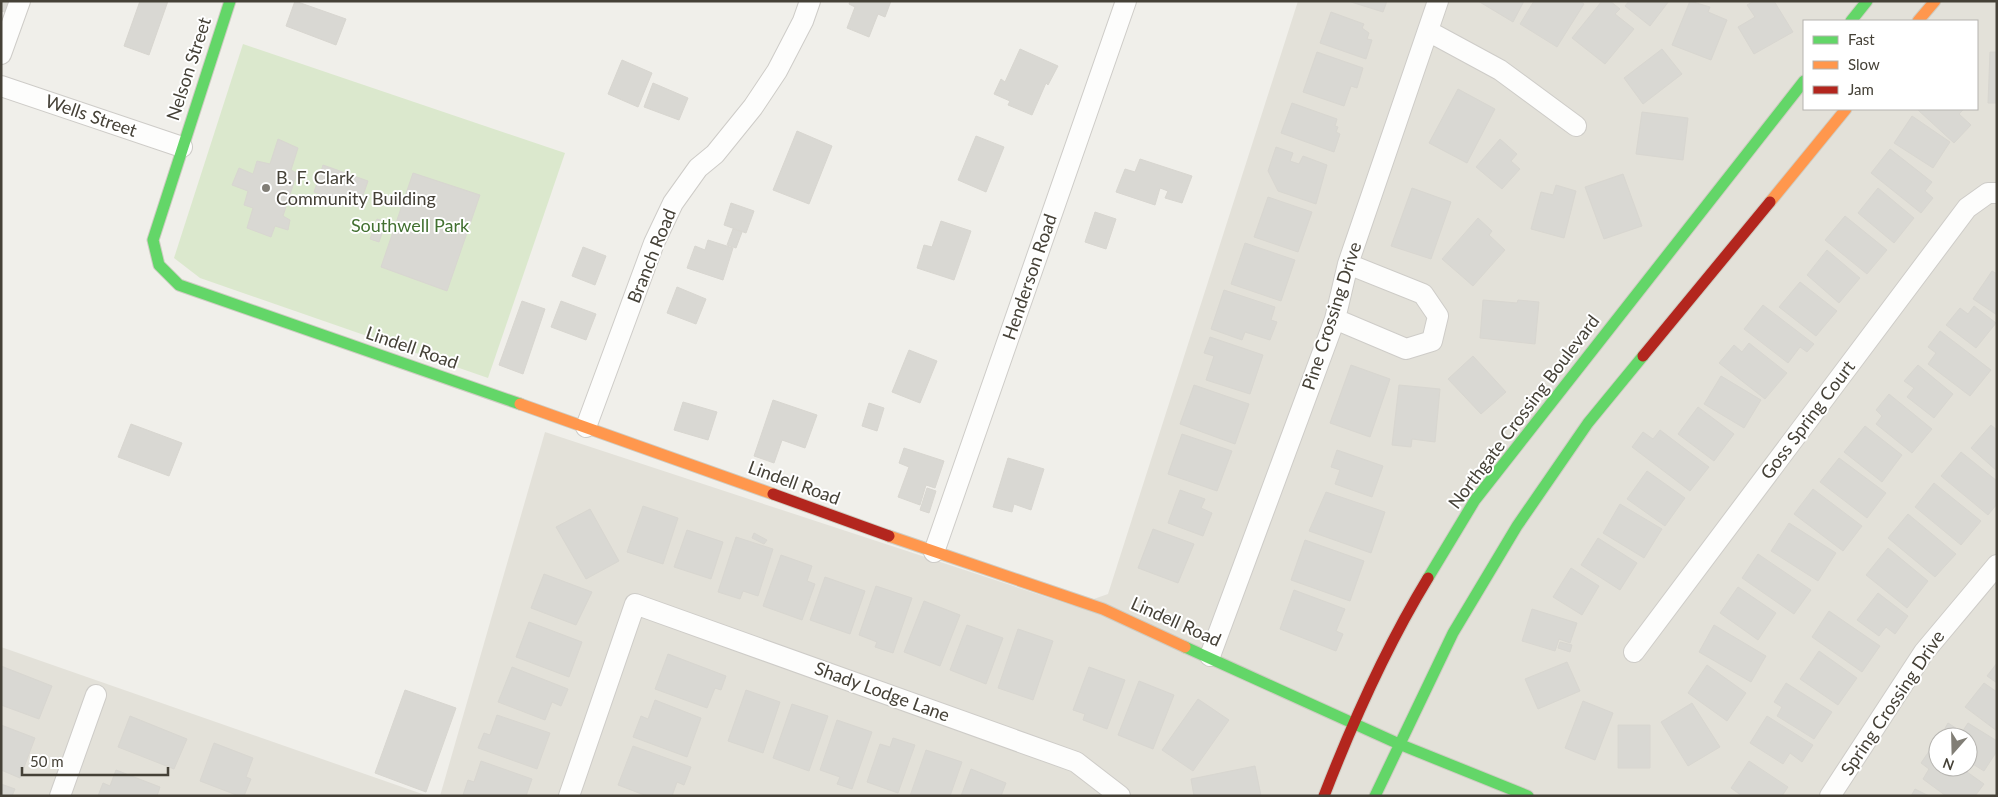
<svg xmlns="http://www.w3.org/2000/svg" width="1998" height="797" viewBox="0 0 1998 797" font-family="Lato,sans-serif">
  <rect width="100%" height="100%" fill="#f0efea"/>
  <path fill="#e3e1d9" fill-rule="evenodd" d="M1298,1H1997V796H440L545,432L1074,606L1108,594ZM1804,21H1977V109H1804ZM1938,737H1968V767H1938Z
    M1,647L428,796H1Z"/>
  <path fill="#dbe8cd" d="M243,44L565,153L488,378L200,278L174,258Z"/>
  <path fill="#d9d8d3" stroke="#d8d6d0" d="M1,1H12L8,13L1,11Z
    M140,1H168L149,55L124,46Z
    M295,1L346,19L336,45L286,26Z
    M850,1H891L885,17L878,14L869,37L847,28L855,7L849,4Z
    M1348,1H1387L1383,12Z
    M1478,1H1524L1513,22Z
    M1534,1H1580L1584,4L1557,47L1520,24Z
    M1602,1H1610L1620,9L1615,14L1634,29L1605,64L1572,38Z
    M1629,1H1669L1650,26L1625,6Z
    M1690,1L1710,7L1708,12L1727,20L1711,60L1672,45Z
    M1754,1H1774L1793,32L1754,54L1738,27L1755,17L1747,5Z
    M1331,12L1364,24L1362,28L1369,33L1367,39L1372,40L1366,59L1320,43Z
    M1020,49L1058,66L1048,85L1046,83L1032,115L1008,105L1010,101L994,94L1001,79L1005,82Z
    M1662,49L1682,74L1643,104L1624,78Z
    M1317,52L1363,68L1357,88L1351,86L1344,106L1303,92Z
    M1990,52H1997V103H1988Z
    M622,60L652,73L638,107L608,94Z
    M653,83L688,98L679,120L644,107Z
    M1458,89L1495,109L1467,163L1429,143Z
    M1292,103L1337,119L1335,126L1338,127L1336,132L1340,134L1334,152L1281,133Z
    M1919,109H1964L1959,114L1971,125L1954,143L1918,110Z
    M1642,112L1688,118L1683,160L1636,154Z
    M1912,116L1950,142L1933,168L1894,143Z
    M797,131L832,146L809,204L773,190Z
    M976,136L1004,147L986,192L958,180Z
    M278,139L298,148L291,170L297,173L283,216L290,220L288,230L275,226L271,237L247,228L253,208L244,205L248,191L232,185L239,168L253,174L257,161L270,164Z
    M1500,139L1517,154L1511,161L1520,169L1502,189L1476,167Z
    M1276,147L1293,153L1290,161L1299,164L1303,156L1327,165L1316,204L1278,191L1268,171Z
    M1890,149L1932,182L1925,191L1933,198L1921,213L1871,173Z
    M1140,159L1192,176L1182,203L1165,198L1168,191L1160,188L1155,205L1116,192L1125,169L1135,172Z
    M323,165L368,181L359,207L314,192Z
    M413,173L480,195L447,291L381,267Z
    M1623,174L1642,226L1604,239L1585,187Z
    M1556,185L1576,191L1564,238L1531,229L1541,192L1553,195Z
    M1412,188L1451,202L1431,259L1391,246Z
    M1878,188L1914,218L1894,243L1858,213Z
    M1268,197L1312,212L1298,252L1254,237Z
    M731,203L754,211L746,233L724,225Z
    M1095,212L1116,219L1106,249L1085,242Z
    M1845,216L1887,250L1867,274L1825,240Z
    M1478,218L1492,231L1489,235L1505,250L1473,286L1442,259Z
    M377,219L386,222L379,242L370,239Z
    M941,221L971,231L954,280L917,268L924,245L932,247Z
    M733,229L742,232L736,248L727,245Z
    M708,240L733,248L723,280L687,268L695,246L705,250Z
    M1245,243L1295,260L1281,301L1231,284Z
    M583,247L606,256L595,285L572,276Z
    M1827,250L1860,278L1839,303L1807,275Z
    M1992,271L1997,274V315L1973,299Z
    M1800,282L1837,311L1816,336L1779,307Z
    M677,287L706,299L696,324L667,313Z
    M1224,290L1275,307L1271,320L1277,322L1270,340L1245,332L1242,340L1211,329Z
    M1483,300L1517,303L1518,300L1539,302L1535,344L1480,338Z
    M522,301L545,309L523,374L499,365Z
    M561,301L596,314L586,340L551,327Z
    M1763,305L1814,344L1807,352L1800,347L1788,363L1744,329Z
    M1974,306L1996,323L1976,348L1946,325L1960,308L1968,314Z
    M1940,331L1991,370L1970,396L1928,364L1936,353L1928,347Z
    M1210,337L1263,355L1250,394L1206,380L1214,356L1204,353Z
    M1749,343L1787,373L1765,399L1719,363L1734,345L1742,352Z
    M909,350L937,361L920,403L892,392Z
    M1473,356L1506,392L1481,414L1448,379Z
    M1351,365L1390,379L1370,437L1330,423Z
    M1918,365L1953,394L1934,418L1907,397L1914,388L1904,381Z
    M1721,376L1761,400L1744,428L1704,404Z
    M1194,385L1249,404L1235,444L1180,424Z
    M1399,385L1440,389L1435,442L1412,439L1411,447L1392,445Z
    M1889,394L1932,429L1912,453L1876,424L1882,416L1876,410Z
    M773,400L817,415L805,448L782,440L774,463L754,456Z
    M683,402L717,412L708,440L674,430Z
    M869,403L884,408L877,431L862,426Z
    M1698,407L1734,434L1714,461L1678,434Z
    M131,424L182,443L169,476L118,457Z
    M1991,425L1997,430V471L1971,448Z
    M1865,426L1902,455L1882,482L1844,452Z
    M1660,430L1709,467L1690,491L1632,447L1643,432L1653,439Z
    M1182,434L1232,451L1217,491L1168,474Z
    M904,448L944,461L935,488L926,485L920,505L898,497L909,467L899,463Z
    M1337,450L1383,466L1372,497L1335,484L1340,470L1331,467Z
    M1961,452L1997,481V504L1988,515L1941,476Z
    M1008,458L1044,469L1031,510L1014,504L1012,512L993,507Z
    M1839,458L1886,493L1867,518L1820,482Z
    M1647,471L1685,498L1665,526L1627,499Z
    M1934,483L1981,521L1961,545L1915,507Z
    M927,488L936,491L929,513L920,510Z
    M1813,489L1862,526L1843,551L1794,514Z
    M1180,490L1205,499L1201,508L1212,513L1203,536L1168,523Z
    M1326,492L1385,512L1371,553L1309,531Z
    M1620,504L1662,529L1644,558L1603,533Z
    M643,506L678,518L663,564L627,552Z
    M590,509L619,561L586,579L556,527Z
    M1908,514L1956,554L1935,577L1888,538Z
    M1789,523L1836,553L1818,581L1771,551Z
    M1153,529L1194,544L1178,583L1138,568Z
    M687,530L723,542L711,579L674,567Z
    M754,533L767,540L764,544L752,538Z
    M736,537L773,549L758,596L743,591L740,599L718,592Z
    M1598,538L1637,563L1620,590L1581,565Z
    M1305,540L1364,561L1350,601L1291,580Z
    M1888,548L1928,581L1907,608L1866,575Z
    M1758,554L1811,590L1794,614L1742,578Z
    M781,555L812,566L807,581L815,584L802,620L763,606Z
    M1571,568L1599,586L1582,615L1553,597Z
    M544,574L592,592L576,625L531,608Z
    M825,577L865,591L850,634L810,620Z
    M876,586L912,598L893,653L875,647L877,642L859,635Z
    M1738,587L1776,613L1758,640L1720,613Z
    M1294,590L1345,609L1336,631L1343,634L1336,651L1280,629Z
    M1878,593L1908,616L1895,634L1886,627L1879,636L1857,620Z
    M924,601L960,615L940,666L904,652Z
    M1532,609L1577,623L1570,643L1559,639L1555,651L1522,641Z
    M1829,611L1880,646L1862,672L1812,637Z
    M529,622L582,642L569,677L516,657Z
    M967,625L1003,638L986,684L950,670Z
    M1714,625L1766,656L1751,682L1699,652Z
    M1018,629L1053,641L1033,700L998,688Z
    M1560,642L1572,645L1570,652L1558,648Z
    M1819,651L1857,678L1838,705L1800,679Z
    M668,654L726,676L721,690L715,688L707,708L655,689Z
    M1567,662L1580,691L1538,709L1525,679Z
    M1997,663V683L1987,676Z
    M1707,665L1746,693L1727,721L1688,693Z
    M1,666L52,686L39,719L1,705Z
    M512,667L568,689L561,706L552,702L545,720L498,702Z
    M1089,667L1125,680L1107,729L1083,720L1085,714L1073,710Z
    M1139,681L1174,695L1153,749L1118,735Z
    M1786,683L1832,712L1814,739L1777,716L1782,707L1774,702Z
    M1984,683L1997,692V731L1965,707Z
    M405,690L456,708L426,792L375,773Z
    M746,690L780,702L763,753L728,741Z
    M1198,699L1229,720L1193,771L1162,750Z
    M655,700L701,718L687,757L633,737L641,716L648,719Z
    M1583,701L1613,713L1595,760L1565,748Z
    M1692,703L1720,747L1688,766L1661,722Z
    M792,704L828,716L809,771L773,758Z
    M497,715L550,733L537,769L478,748L484,733L490,735Z
    M130,716L187,739L174,769L118,747Z
    M1767,716L1813,745L1802,762L1790,753L1783,764L1750,743Z
    M837,720L872,732L852,789L837,784L840,777L820,770Z
    M1948,723L1962,732L1968,723L1997,741V751L1984,771L1968,761V737H1940Z
    M1,725L35,738L20,778L1,770Z
    M1618,725H1650V768H1618Z
    M893,738L915,745L898,793L867,782L880,744L890,747Z
    M214,743L253,758L246,777L251,779L244,796H239L200,781Z
    M633,746L691,767L684,785L677,782L672,796H647L618,785Z
    M1932,747L1938,751V767H1960L1984,784L1975,796H1946L1923,779L1929,769L1921,763Z
    M926,750L962,762L950,796H910Z
    M481,761L532,779L526,796L463,795L468,780L474,782Z
    M1749,761L1788,787L1782,796H1742L1731,788Z
    M1255,766L1261,796H1194L1191,779Z
    M971,769L1006,783L1001,796H961Z
    M116,770L160,787L157,796H98L103,783L110,786Z
    M1,784L15,789L12,796H1Z
    M1915,789L1929,796H1911Z"/>
  <g fill="none" stroke-linecap="round" stroke-linejoin="round">
    <g stroke="#ceccc8" stroke-width="22">
      <path id="street" d="M1428,31L1500,70L1576,126
        M1,54L20,1
        M1,86L182,147
        M1335,319L1406,349L1432,341L1438,316L1423,294L1348,264
        M586,427L654,243L673,203L698,168L715,154L753,107L777,71L803,21L810,1
        M934,552L1126,1
        M1634,652L1967,208L1988,193H1997
        M1210,656L1335,319L1348,264L1438,1
        M60,796L96,695
        M569,796L635,604L1076,762L1120,796
        M1830,796L1924,652L1997,565"/>
    </g>
    <g stroke="#ceccc2" stroke-width="13">
      <path id="fast" d="M230,1L153,240L159,265L179,285L520,404
        M1851,21L1867,1
        M1428,578L1475,500L1804,81
        M1185,647L1399,744L1528,796
        M1375,796L1453,633L1517,526L1588,423L1643,356"/>
    </g>
    <g stroke="#ceccc2" stroke-width="13">
      <path id="slow" d="M1918,21L1935,1
        M1770,202L1846,109
        M520,404L773,494
        M889,536L1103,609L1185,647"/>
    </g>
    <g stroke="#ceccc2" stroke-width="13">
      <path id="jam" d="M1643,356L1770,202
        M773,494L889,536
        M1324,796C1353,721 1386,647 1428,578"/>
    </g>
    <use href="#street" stroke="#fdfdfc" stroke-width="20"/>
    <use href="#fast" stroke="#63d668" stroke-width="11"/>
    <use href="#slow" stroke="#ff974d" stroke-width="11"/>
    <use href="#jam" stroke="#b3261e" stroke-width="11"/>
  </g>
  <circle fill="#817e76" stroke="#fff" stroke-width="2" cx="266" cy="188" r="5"/>
  <g text-anchor="middle" stroke-width="4" stroke-linejoin="round" paint-order="stroke">
    <g font-size="18" fill="#454137" stroke="#fff">
      <text transform="translate(189 69) rotate(-72)" y="6">Nelson Street</text>
      <text transform="translate(91 116) rotate(19)" y="6">Wells Street</text>
      <text transform="translate(652 256) rotate(-68)" y="6">Branch Road</text>
      <text transform="translate(1030 277) rotate(-71)" y="6">Henderson Road</text>
      <text transform="translate(1332 316) rotate(-72)" y="6">Pine Crossing Drive</text>
      <text transform="translate(412 348) rotate(19)" y="6">Lindell Road</text>
      <text transform="translate(1524 412) rotate(-53)" y="6">Northgate Crossing Boulevard</text>
      <text transform="translate(1808 420) rotate(-53)" y="6">Goss Spring Court</text>
      <text transform="translate(794 483) rotate(20)" y="6">Lindell Road</text>
      <text transform="translate(1176 622) rotate(24)" y="6">Lindell Road</text>
      <text transform="translate(882 692) rotate(20)" y="6">Shady Lodge Lane</text>
      <text transform="translate(1893 703) rotate(-56)" y="6">Spring Crossing Drive</text>
    </g>
    <g font-size="18" fill="#454137" stroke="#fff" text-anchor="start">
      <text x="276" y="184">B. F. Clark<tspan x="276" dy="21">Community Building</tspan></text>
    </g>
    <g font-size="18" fill="#427031" stroke="#fff">
      <text x="410" y="232">Southwell Park</text>
    </g>
  </g>
  <rect width="1998" height="797" fill="none" stroke="#454137" stroke-width="5"/>
  <rect x="1803" y="20" width="175" height="90" fill="#ffffff" stroke="#b5b3af"/>
  <rect x="1813" y="36" width="25" height="8" fill="#63d668" stroke="#b5b3af"/>
  <text x="1848" y="45" font-size="15" fill="#454137">Fast</text>
  <rect x="1813" y="61" width="25" height="8" fill="#ff974d" stroke="#b5b3af"/>
  <text x="1848" y="70" font-size="15" fill="#454137">Slow</text>
  <rect x="1813" y="86" width="25" height="8" fill="#b3261e" stroke="#b5b3af"/>
  <text x="1848" y="95" font-size="15" fill="#454137">Jam</text>
  <g transform="translate(1953 752) rotate(200)"><circle r="24" fill="#ffffff" stroke="#b5b3af"/>
  <path d="M0-4L9 19L0 12L-9 19Z" fill="#817e76"/>
  <text y="-8" font-size="14" font-weight="bold" text-anchor="middle" fill="#454137">N</text>
  </g>
  <path d="M22 767v8h146v-8" fill="none" stroke="#454137" stroke-width="2.5"/>
  <text x="30" y="767" font-size="15" fill="#454137" stroke="#ffffff" stroke-width="4" paint-order="stroke">50 m</text>
</svg>
